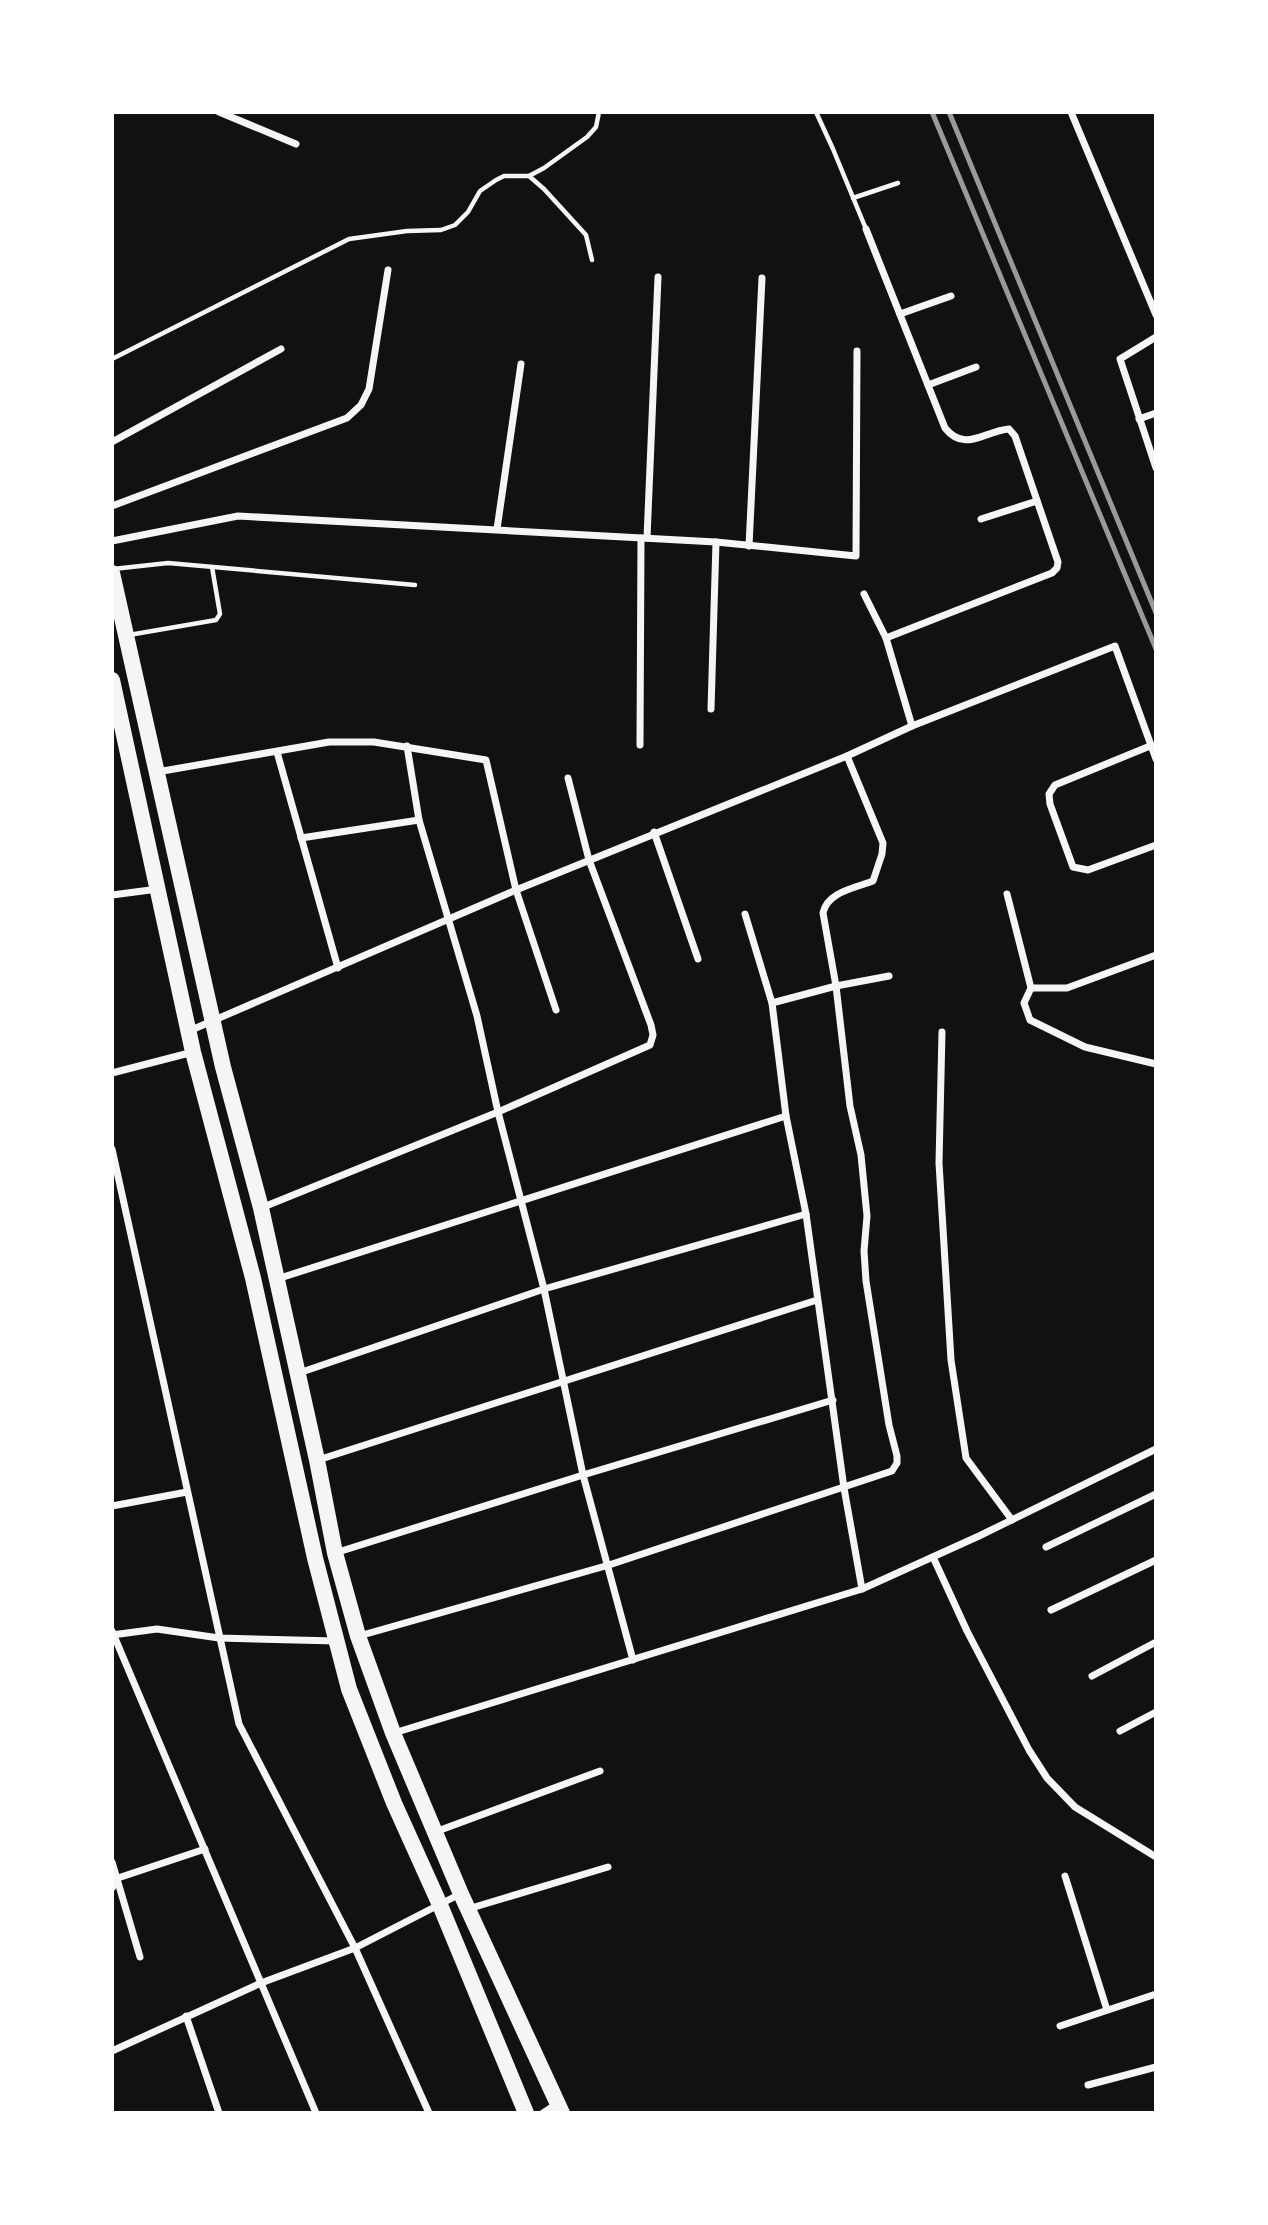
<svg xmlns="http://www.w3.org/2000/svg" width="1268" height="2225" viewBox="0 0 1268 2225" font-family="'Source Sans 3',sans-serif">
  <style>
    .lines { fill: none; stroke-linecap: round; stroke-linejoin: round }
    .service { stroke: #f5f5f5; stroke-width: 4.5 }
    .minor { stroke: #f5f5f5; stroke-width: 7 }
    .trunk { stroke: #f5f5f5; stroke-width: 16 }
    .rail { stroke: #9a9a9a; stroke-width: 5 }
  </style>
  <rect width="100%" height="100%" fill="#111"/>
  <g class="lines">
    <!-- service -->
    <g class="service">
      <polyline points="816,112 833,149 866,229"/>
      <polyline points="529,176 544,189 586,235 592,260"/>
      <polyline points="853,198 898,183"/>
      <polyline points="112,359 349,239 407,231 441,230 455,225 468,212 480,191 496,180 504,176 529,176 544,168 587,137 596,127 599,112"/>
      <polyline points="113,569 168,563 415,585"/>
      <polyline points="129,635 216,620 220,614 212,567"/>
    </g>
    <!-- minor -->
    <g class="minor">
      <polyline points="219,112 296,144"/>
      <polyline points="1071,112 1156,315"/>
      <path d="M866,229L945,428C965,453 984,431 1009,429L1015,436L1058,562L1057,568L1052,573L886,638"/>
      <polyline points="900,314 951,296"/>
      <polyline points="1156,337 1120,359 1156,468"/>
      <polyline points="928,385 976,367"/>
      <polyline points="1139,419 1156,413"/>
      <polyline points="112,442 281,349"/>
      <polyline points="112,506 347,418 361,405 369,389 388,270"/>
      <polyline points="981,519 1037,501"/>
      <polyline points="497,529 521,364"/>
      <polyline points="647,538 658,277"/>
      <polyline points="112,541 238,516 716,542 856,556 857,351"/>
      <polyline points="749,546 762,278"/>
      <polyline points="864,594 886,638 912,726"/>
      <polyline points="711,709 716,542"/>
      <polyline points="640,745 641,538"/>
      <polyline points="407,746 419,820 477,1016 498,1112 544,1289 583,1475 633,1660"/>
      <polyline points="1150,746 1055,785 1049,794 1050,804 1073,867 1088,870 1156,845"/>
      <polyline points="277,752 338,968"/>
      <polyline points="157,772 329,742 374,742 486,760 516,890 556,1010"/>
      <polyline points="654,832 698,959"/>
      <polyline points="301,838 419,820"/>
      <polyline points="1007,894 1031,988 1024,1003 1030,1020 1085,1047 1156,1064"/>
      <polyline points="112,895 158,889"/>
      <path d="M745,914L772,1003L836,986L823,913C827,892 855,888 873,881L882,854L883,843L847,756"/>
      <polyline points="1031,988 1067,988 1156,955"/>
      <polyline points="772,1003 786,1116 806,1214 844,1488 862,1589"/>
      <polyline points="189,1031 516,890 847,756 912,726 1115,646 1156,759"/>
      <polyline points="942,1032 939,1163 951,1360 966,1458 1012,1520"/>
      <polyline points="112,1073 193,1052"/>
      <polyline points="112,1149 239,1724 355,1948 429,2113"/>
      <polyline points="261,1208 498,1112 650,1045 653,1035 651,1025 589,860 568,778"/>
      <polyline points="277,1279 786,1116"/>
      <polyline points="299,1373 544,1289 806,1214"/>
      <polyline points="318,1460 817,1300"/>
      <polyline points="112,1506 187,1492"/>
      <polyline points="1046,1547 1156,1494"/>
      <polyline points="335,1553 583,1475 833,1400"/>
      <polyline points="933,1557 967,1631 1029,1750 1047,1778 1075,1807 1156,1857"/>
      <polyline points="1051,1610 1156,1560"/>
      <polyline points="112,1631 316,2113"/>
      <polyline points="112,1635 157,1629 219,1638 336,1641"/>
      <polyline points="359,1636 609,1565 892,1471 897,1463 897,1456 889,1425 866,1281 864,1251 867,1216 861,1155 850,1106 836,986 889,976"/>
      <polyline points="1092,1676 1156,1642"/>
      <polyline points="1120,1731 1156,1712"/>
      <polyline points="394,1733 862,1589 979,1536 1156,1449"/>
      <polyline points="435,1832 600,1771"/>
      <polyline points="112,1862 140,1957"/>
      <polyline points="1065,1876 1107,2010"/>
      <polyline points="112,1888 118,1878 205,1849"/>
      <polyline points="468,1909 608,1867"/>
      <polyline points="186,2016 219,2113"/>
      <polyline points="1060,2026 1156,1994"/>
      <polyline points="112,2051 261,1983 355,1948 460,1894"/>
      <polyline points="1088,2085 1156,2067"/>
      <polyline points="543,2113 557,2104"/>
    </g>
    <!-- trunk -->
    <g class="trunk">
      <polyline points="112,573 223,1067 261,1208 317,1460 335,1553 358,1636 393,1733 461,1894 562,2113"/>
      <polyline points="112,680 193,1052 253,1278 315,1558 349,1689 394,1803 440,1905 526,2113"/>
    </g>
    <!-- rail -->
    <g class="rail">
      <polyline points="932,112 1156,649"/>
      <polyline points="949,112 1156,613"/>
    </g>
  </g>
  <!-- border -->
  <rect width="1268" height="2225" fill="none" stroke="#ffffff" stroke-width="228"/>
</svg>
